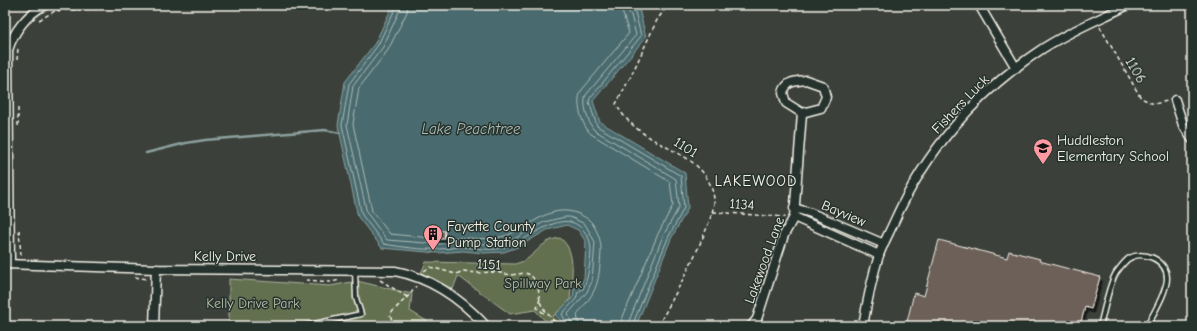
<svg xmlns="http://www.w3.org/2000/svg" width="1197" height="331" viewBox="0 0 1197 331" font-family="'Comic Neue',sans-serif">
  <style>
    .green { fill: #626f50; stroke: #abb09c }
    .water { fill: #486b6e; stroke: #8da19f }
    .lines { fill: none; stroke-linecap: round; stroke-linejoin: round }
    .shore { stroke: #afbbb7; stroke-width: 1 }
    .stream { stroke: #8da19f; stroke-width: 2.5 }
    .building { fill: #6c6059; stroke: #f4f1e8; filter: url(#shadow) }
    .service-casing { stroke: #f4f1e8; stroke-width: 7 }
    .minor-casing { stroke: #f4f1e8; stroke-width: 11 }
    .path { stroke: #f4f1e8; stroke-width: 1.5; stroke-dasharray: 4 3; stroke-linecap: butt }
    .service { stroke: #26332d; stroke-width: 4 }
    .minor { stroke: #26332d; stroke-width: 8 }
    .labels { text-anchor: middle; stroke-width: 3; stroke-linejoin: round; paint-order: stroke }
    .street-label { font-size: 14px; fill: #f4f1e8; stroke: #26332d }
    .poi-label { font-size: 14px; fill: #f4f1e8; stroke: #26332d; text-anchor: start }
    .park-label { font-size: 14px; fill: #babdab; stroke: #26332d }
    .water-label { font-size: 15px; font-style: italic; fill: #afbbb7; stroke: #26332d }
    .neighbourhood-label { font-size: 15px; letter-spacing: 1px; fill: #f4f1e8; stroke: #26332d }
  </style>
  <defs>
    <filter id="shadow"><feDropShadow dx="2.5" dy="4" stdDeviation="0" flood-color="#0009"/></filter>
  </defs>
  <rect width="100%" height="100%" fill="#3b403a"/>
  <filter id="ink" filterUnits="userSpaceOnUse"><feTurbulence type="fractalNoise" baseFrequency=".025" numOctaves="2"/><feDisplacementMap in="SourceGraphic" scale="8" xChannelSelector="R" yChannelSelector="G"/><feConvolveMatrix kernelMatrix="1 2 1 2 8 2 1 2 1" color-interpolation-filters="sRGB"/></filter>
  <g filter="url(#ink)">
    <!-- green -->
    <g class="green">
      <path d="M560,238C578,251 571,281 570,301L553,316L562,326H550L535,310L510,314L458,276L453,289L421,273L426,262L515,264C537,259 538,240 560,238Z"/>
      <polygon points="229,279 330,286 357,281 412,294 410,311 435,326 229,326"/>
    </g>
    <!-- water -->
    <polygon class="water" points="393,5 632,5 639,9 646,37 593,101 600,122 685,173 688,208 671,239 636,326 566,326 555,315 573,297 574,288 580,287 584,278 586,242 578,230 567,225 547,230 518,247 504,252 484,253 463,251 438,253 382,248 358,217 338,125 345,82 375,43"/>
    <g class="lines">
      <!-- shore -->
      <g class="shore">
        <path d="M397,5L378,45L349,84L342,125L362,215L384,244C402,247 421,250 439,249C447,249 455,247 463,247C476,248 489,251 502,248C530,243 568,197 589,239C594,248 588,280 583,289L578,292L576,299L562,314L568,326"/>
        <polyline points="402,5 383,47 353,86 347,125 367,213 387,240 438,244 462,242 484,244 502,243 514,239 544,222 565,217 570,217 585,224 595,242 592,281 587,292 568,314 573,326"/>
        <polyline points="408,5 407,12 388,50 359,88 353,124 372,211 390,234 431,238"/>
        <path d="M620,5L629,33L581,91C575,102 582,126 591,134L670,182L673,205L658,234L622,319L621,326"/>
        <path d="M626,5L627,10L631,15L636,35L586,95C582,103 588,123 594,130L676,179L679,207L663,236L627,326"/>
        <polyline points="631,5 635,12 641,36 590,98 589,102 597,126 681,176 684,208 668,238 632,326"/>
        <path d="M445,238C463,236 483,241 500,237C528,232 547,201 579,214C584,217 588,218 592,223C598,233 601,239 601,251C599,283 598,290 577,314L579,326"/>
      </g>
      <!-- stream -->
      <polyline class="stream" points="146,153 186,143 205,140 325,130 340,133"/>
    </g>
    <!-- building -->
    <g class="building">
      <polygon points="432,230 445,231 444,239 432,238"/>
      <polygon points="939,240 1007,258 1009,251 1040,259 1039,261 1100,277 1091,309 1085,307 1080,326 921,326 907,322 914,293 924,296"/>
    </g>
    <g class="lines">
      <defs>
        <g id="service">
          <polyline points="305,326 361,314 356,298 355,270"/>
          <path d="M1100,326C1104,312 1109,284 1116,273C1119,269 1124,262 1128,259C1143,249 1167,260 1167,278C1167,292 1153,314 1147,326"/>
        </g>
        <g id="minor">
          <polyline points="979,5 1016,68"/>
          <path d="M806,80L823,86L826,97L821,108L802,113L786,103L783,93C786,81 795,81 806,80Z"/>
          <polyline points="1175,100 1183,125 1192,139"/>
          <polyline points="794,208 811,213 884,244"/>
          <polyline points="794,217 879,255"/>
          <path d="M5,264L156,269L395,271C432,278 461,299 486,326"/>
          <path d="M10,264L8,50C14,31 27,14 45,5"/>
          <polyline points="757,319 784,235 794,217 802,113"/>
          <polyline points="154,326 156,269"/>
          <polyline points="751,326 757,319 757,326"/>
          <path d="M863,326C867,302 872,278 879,255C883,244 889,233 894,222C925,152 976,93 1039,51C1067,32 1098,20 1128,5"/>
        </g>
      </defs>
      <!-- service casing -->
      <use href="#service" class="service-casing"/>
      <!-- minor casing -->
      <use href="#minor" class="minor-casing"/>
      <!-- path -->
      <g class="path">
        <polyline points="1090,5 1093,12"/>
        <polyline points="39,20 55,11 64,10 184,5"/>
        <polyline points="1100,27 1141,98 1154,104 1167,101"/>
        <polyline points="17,60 18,48"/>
        <polyline points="18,108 18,126"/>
        <polyline points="713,212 785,217"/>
        <polyline points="19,230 21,256"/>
        <polyline points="424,271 430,267 456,274 464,271 475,273 495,272 511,275 525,273 531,275 538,285 540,302 543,308 558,326"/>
        <polyline points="135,277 147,279"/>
        <polyline points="306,280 331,282 340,280"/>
        <polyline points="380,280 407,297"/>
        <polyline points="540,299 537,308 545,314"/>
        <path d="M394,326L390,315C398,304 410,297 416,286"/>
        <path d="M658,326C670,304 717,219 714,199C712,179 698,164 681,155C655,140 631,131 616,104L631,76L657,20L668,5"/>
      </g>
      <!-- service -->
      <use href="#service" class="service"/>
      <!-- minor -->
      <use href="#minor" class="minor"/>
    </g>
  </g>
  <!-- icons -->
  <defs>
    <symbol id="school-pin" viewBox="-11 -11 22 30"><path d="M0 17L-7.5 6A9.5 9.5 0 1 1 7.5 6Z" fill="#ff9aa2" stroke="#26332d"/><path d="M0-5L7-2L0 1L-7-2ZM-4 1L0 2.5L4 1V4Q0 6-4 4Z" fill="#111"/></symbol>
    <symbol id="building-pin" viewBox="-11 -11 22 30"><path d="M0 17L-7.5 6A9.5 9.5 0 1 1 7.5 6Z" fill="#ff9aa2" stroke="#26332d"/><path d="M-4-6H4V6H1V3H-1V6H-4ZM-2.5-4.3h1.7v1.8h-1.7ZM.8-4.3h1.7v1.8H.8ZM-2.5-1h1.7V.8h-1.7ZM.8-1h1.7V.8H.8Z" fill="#111"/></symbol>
  </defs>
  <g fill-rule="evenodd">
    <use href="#school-pin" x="1032" y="137" width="22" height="30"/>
    <use href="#building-pin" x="422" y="223" width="22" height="30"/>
  </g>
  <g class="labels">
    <!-- street labels -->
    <g class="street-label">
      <text transform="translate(1136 70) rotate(60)" y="5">1106</text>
      <text transform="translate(960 104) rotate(-46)" y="5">Fishers Luck</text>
      <text transform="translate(686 147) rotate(32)" y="5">1101</text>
      <text transform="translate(742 204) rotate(4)" y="5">1134</text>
      <text transform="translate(844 213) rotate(23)" y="5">Bayview</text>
      <text x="225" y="261">Kelly Drive</text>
      <text transform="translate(764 260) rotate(-70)" y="5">Lakewood Lane</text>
      <text transform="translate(489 264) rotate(3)" y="5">1151</text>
    </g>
    <!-- poi labels -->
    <g class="poi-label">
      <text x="1057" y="145">Huddleston<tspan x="1057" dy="16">Elementary School</tspan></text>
      <text x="447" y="231">Fayette County<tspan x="447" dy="16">Pump Station</tspan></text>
    </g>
    <!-- park labels -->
    <g class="park-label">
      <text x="543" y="288">Spillway Park</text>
      <text x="253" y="308">Kelly Drive Park</text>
    </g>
    <!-- water labels -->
    <g class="water-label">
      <text x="471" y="134">Lake Peachtree</text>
    </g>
    <!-- neighbourhood labels -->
    <g class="neighbourhood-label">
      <text x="756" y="186">LAKEWOOD</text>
    </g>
  </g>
  <!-- margin -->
  <rect width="1197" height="331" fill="none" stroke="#26332d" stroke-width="20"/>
  <rect x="10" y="10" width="1177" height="311" fill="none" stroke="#f4f1e8" stroke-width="1.5" filter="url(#ink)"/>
</svg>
